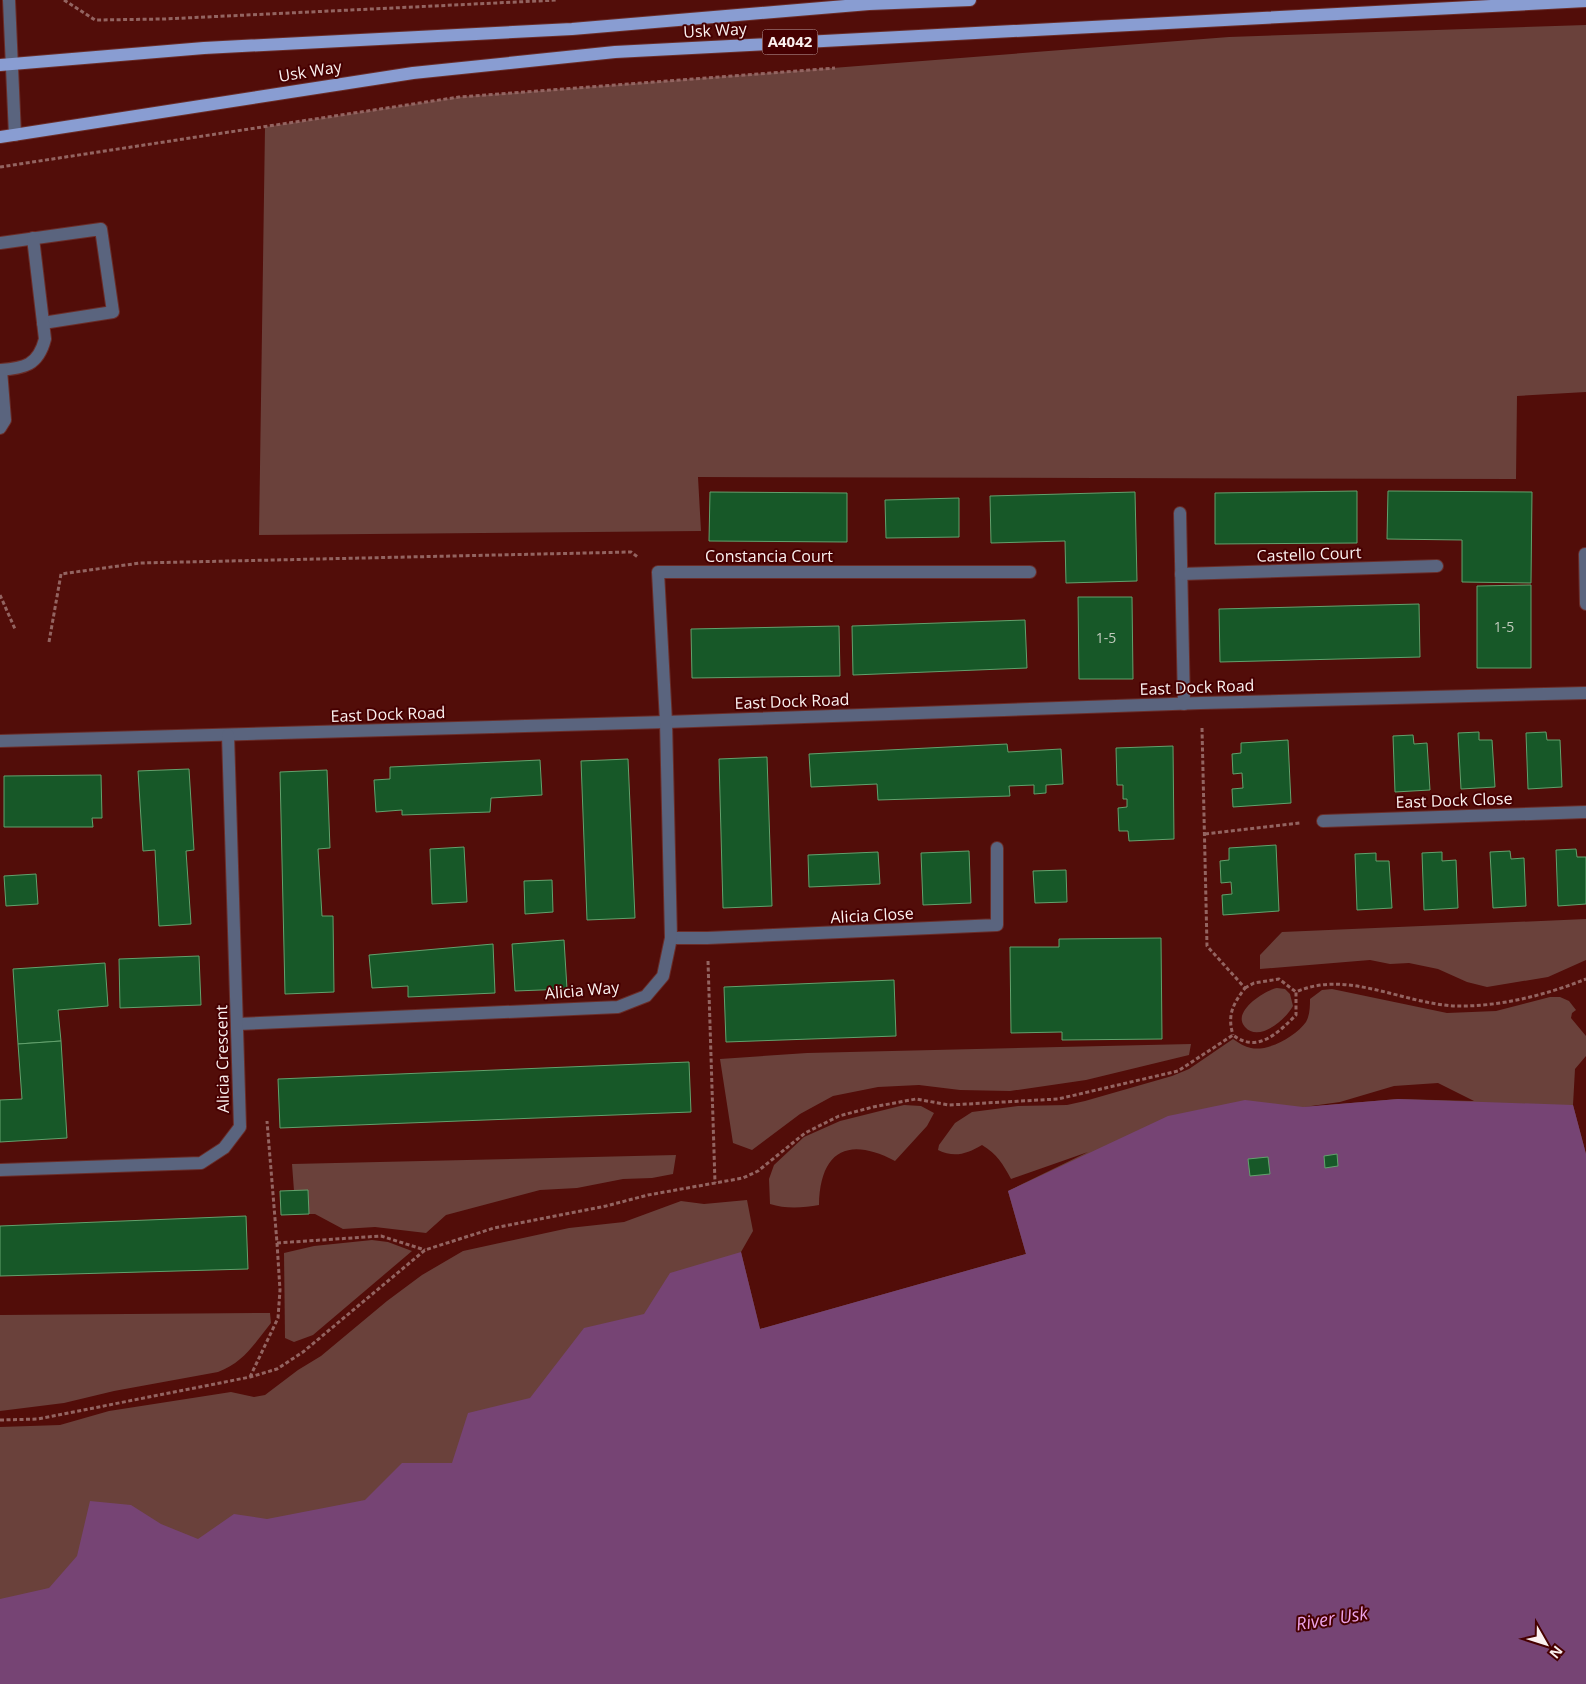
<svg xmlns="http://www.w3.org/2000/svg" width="1586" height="1684" viewBox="0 0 1586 1684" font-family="'Open Sans',sans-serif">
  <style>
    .green { fill: #6a413b; fill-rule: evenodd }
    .water { fill: #764474 }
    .building { fill: #175828; stroke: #62a16d }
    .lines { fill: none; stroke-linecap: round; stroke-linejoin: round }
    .service-casing { stroke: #6a2d29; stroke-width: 14 }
    .minor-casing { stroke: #6a2d29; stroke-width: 14 }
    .primary-casing { stroke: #6a2d29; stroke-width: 14 }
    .path { stroke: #936461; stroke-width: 3; stroke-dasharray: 4 2.5; stroke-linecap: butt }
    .service { stroke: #5a647e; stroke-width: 12 }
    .minor { stroke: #5a647e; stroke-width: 12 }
    .primary { stroke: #899dd2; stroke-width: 12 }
    .labels { text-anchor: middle; stroke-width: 4; stroke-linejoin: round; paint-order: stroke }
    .number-label { font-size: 14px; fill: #c2cbbe }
    .shield { fill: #460001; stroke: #c5a9a8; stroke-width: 1 }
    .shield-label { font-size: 15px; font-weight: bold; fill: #fbf1f0 }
    .street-label { font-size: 16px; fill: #fbf1f0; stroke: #460001 }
    .water-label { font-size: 18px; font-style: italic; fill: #eda3e9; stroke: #460001 }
  </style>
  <rect width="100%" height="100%" fill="#520d09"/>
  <!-- green -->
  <g class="green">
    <polygon points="1586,25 1586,392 1517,396 1516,479 698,477 701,531 259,535 265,127 459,97 1229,37"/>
    <polygon points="1586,919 1586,960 1548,977 1487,987 1467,982 1438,969 1409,963 1390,964 1370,960 1260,969 1260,955 1282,932"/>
    <path d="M1277,988L1285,989L1290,994L1293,1006C1286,1019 1259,1043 1245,1027C1231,1012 1265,990 1277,988Z"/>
    <path d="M1332,989L1447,1013L1496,1011L1550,997H1560L1569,1001L1576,1010L1572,1013L1571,1018L1586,1036V1056L1575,1069L1573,1105L1586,1154L383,1684H0V1427L60,1425L109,1411L231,1392L254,1397L265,1395L298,1370L321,1356L387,1301L422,1275L463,1251L569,1228L624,1222L681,1201L704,1204L747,1200L753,1231L741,1252L760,1329L1026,1254L1008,1191L1088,1152L1011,1179C1003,1164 997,1154 982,1145C967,1154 954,1158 938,1150L939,1145L955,1123L972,1112L1018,1106L1067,1105L1085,1101L1172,1076L1189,1069L1233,1039C1239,1043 1245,1047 1251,1048C1268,1052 1296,1036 1306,1022C1310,1015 1310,1006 1310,999L1322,990ZM1438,1083L1474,1101L1398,1099L1304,1107L1340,1102L1394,1086Z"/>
    <polygon points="1191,1044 1189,1055 1086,1080 1010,1091 960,1090 919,1085 878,1087 833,1096 800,1114 752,1150 733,1143 720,1059 807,1053"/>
    <path d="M904,1105L921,1106L934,1113L927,1126L895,1161C848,1136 820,1151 819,1205C803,1208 785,1209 770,1204L769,1179L774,1165L804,1137L840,1121Z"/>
    <polygon points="676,1155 673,1174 652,1178 623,1179 577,1188 540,1190 446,1215 426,1233 375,1227 343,1229 315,1214 309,1214 308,1190 294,1191 292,1164"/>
    <polygon points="372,1240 388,1242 412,1251 313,1335 294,1342 285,1338 284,1253 314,1246"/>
    <path d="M270,1313L271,1323C254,1344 244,1362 218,1372L114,1391L64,1403L0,1411V1315Z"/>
  </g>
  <!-- water -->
  <polygon class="water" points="1398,1099 1573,1105 1586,1154 1586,1684 0,1684 0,1599 49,1588 77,1556 90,1501 131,1505 161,1524 198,1539 234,1514 267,1519 365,1500 402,1463 452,1463 468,1413 530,1398 584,1328 644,1314 670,1273 741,1252 760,1329 1026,1254 1008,1191 1168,1116 1245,1100 1303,1107"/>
  <!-- building -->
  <g class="building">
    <polygon points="1357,491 1357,543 1215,544 1215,493"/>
    <polygon points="1388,491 1532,492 1531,583 1462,582 1462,540 1387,539"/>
    <polygon points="710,492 847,493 847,542 709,541"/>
    <polygon points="1135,492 1137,581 1066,583 1065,541 991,543 990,496"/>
    <polygon points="959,498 959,537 886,538 885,500"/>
    <polygon points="1531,585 1531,668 1477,668 1477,586"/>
    <polygon points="1078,597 1132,597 1133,679 1079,679"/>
    <polygon points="1419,604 1420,657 1220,662 1219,609"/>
    <polygon points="1025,620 1027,668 853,675 852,626"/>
    <polygon points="839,626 840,676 692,678 691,629"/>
    <polygon points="1479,732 1479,740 1492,740 1495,787 1461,789 1458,733"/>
    <polygon points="1546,732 1547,740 1560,740 1562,787 1528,789 1526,733"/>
    <polygon points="1413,735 1414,744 1427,743 1430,790 1395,792 1393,736"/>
    <polygon points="1288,740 1291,803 1233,807 1232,789 1243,788 1242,773 1233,774 1232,754 1241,753 1241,743"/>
    <polygon points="1007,744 1008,752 1061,749 1063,784 1046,785 1046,793 1034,794 1034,785 1009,786 1010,796 878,800 877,784 811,787 809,754"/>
    <polygon points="1173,746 1174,839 1129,841 1128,831 1119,831 1118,808 1127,807 1127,799 1123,799 1123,785 1117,785 1116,748"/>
    <polygon points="767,757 772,906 723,908 719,759"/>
    <polygon points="628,759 635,918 587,920 581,761"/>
    <polygon points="540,760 542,795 491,798 490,812 402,815 402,810 376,812 374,780 390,779 390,767"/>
    <polygon points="189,769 194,850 186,851 191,924 159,926 155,850 143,851 138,771"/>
    <polygon points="327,770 330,848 318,849 322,916 333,916 334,992 285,994 280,772"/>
    <polygon points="101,775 102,818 92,818 93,827 4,827 4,776"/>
    <polygon points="1276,845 1279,911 1223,915 1222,895 1232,894 1231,882 1221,883 1220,861 1229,860 1229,848"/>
    <polygon points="464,847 467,902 432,904 430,849"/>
    <polygon points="1576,849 1577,857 1586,857 1586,904 1558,906 1556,850"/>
    <polygon points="969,851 971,903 923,905 921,853"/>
    <polygon points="1510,851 1511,859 1524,858 1526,906 1493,908 1490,852"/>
    <polygon points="878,852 880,884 809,887 808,855"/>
    <polygon points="1442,852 1442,861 1456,860 1458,908 1424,910 1422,853"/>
    <polygon points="1376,853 1376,861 1389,861 1392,908 1357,910 1355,854"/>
    <polygon points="1066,870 1067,902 1035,903 1033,871"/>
    <polygon points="36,874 38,904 6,906 4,876"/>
    <polygon points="552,880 553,912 525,914 524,881"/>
    <polygon points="1161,938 1162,1039 1062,1040 1062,1032 1011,1033 1010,947 1059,947 1059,939"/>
    <polygon points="564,940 567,989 515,991 512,944"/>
    <polygon points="493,944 495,993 408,997 408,986 372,988 369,955"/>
    <polygon points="199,956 201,1005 120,1008 119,959"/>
    <polygon points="105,963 108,1006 58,1010 61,1041 18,1044 13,969"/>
    <polygon points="894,980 896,1036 726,1042 724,987"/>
    <polygon points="61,1041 67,1138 0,1142 0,1100 22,1099 18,1044"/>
    <polygon points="689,1062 691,1112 280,1128 278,1079"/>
    <polygon points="1337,1154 1338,1166 1325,1168 1324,1156"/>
    <polygon points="1268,1157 1270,1174 1250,1176 1248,1159"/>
    <polygon points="308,1190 309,1214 281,1215 280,1191"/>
    <polygon points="246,1216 248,1269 0,1276 0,1226"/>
  </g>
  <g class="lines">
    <defs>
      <g id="service">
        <polyline points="0,243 101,229 113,312 43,323"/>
        <path d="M0,370C24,368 38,366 45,339L33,238"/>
        <polyline points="0,428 5,420 1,370"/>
      </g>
      <g id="minor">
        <polyline points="9,0 15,135"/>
        <polyline points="1180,513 1184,704"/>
        <polyline points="1585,554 1586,604"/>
        <polyline points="1181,574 1437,566"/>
        <polyline points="0,741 666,722 1201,703 1586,693"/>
        <polyline points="1323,821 1586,812"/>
        <polyline points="671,938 707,938 997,925 997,848"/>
        <polyline points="238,1024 618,1007 646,996 663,976 671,938 666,722 658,572 1030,572"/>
        <polyline points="0,1170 201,1163 224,1148 240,1127 228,735"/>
      </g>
      <g id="primary">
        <polyline points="0,65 204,48 572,29 869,4 970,0"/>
        <polyline points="0,137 413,73 615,52 1586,1"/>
      </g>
    </defs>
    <!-- service casing -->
    <use href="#service" class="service-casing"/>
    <!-- minor casing -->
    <use href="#minor" class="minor-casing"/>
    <!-- primary casing -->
    <use href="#primary" class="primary-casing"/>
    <!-- path -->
    <g class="path">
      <polyline points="64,0 95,20 164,19 558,0"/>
      <polyline points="0,167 459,97 835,68"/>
      <polyline points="0,595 15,629"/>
      <polyline points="49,642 61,574 140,563 631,552 639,558"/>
      <path d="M1202,728L1207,946L1245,988C1233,1004 1227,1015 1233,1035"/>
      <polyline points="1205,834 1300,823"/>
      <polyline points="708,961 715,1183"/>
      <polyline points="1245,988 1254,983 1279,979 1296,992"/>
      <polyline points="277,1243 381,1236 425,1250"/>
      <polyline points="250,1377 278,1318 280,1290 277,1243 267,1121"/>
      <path d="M0,1420L38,1419L250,1377L277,1369L303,1352L425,1250L494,1228L606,1206L648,1195L743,1178L758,1171L805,1133L839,1116L873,1107L916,1099L949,1105L1058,1099L1178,1071L1233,1035C1257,1054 1278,1033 1296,1015V992C1347,969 1403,1004 1456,1006C1499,1007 1546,995 1586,979"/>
    </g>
    <!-- service -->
    <use href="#service" class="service"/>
    <!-- minor -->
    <use href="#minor" class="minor"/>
    <!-- primary -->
    <use href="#primary" class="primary"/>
  </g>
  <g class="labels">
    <!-- number labels -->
    <g class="number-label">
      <text x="1504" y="632">1-5</text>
      <text x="1106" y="643">1-5</text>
    </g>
    <!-- shield labels -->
    <rect class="shield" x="762.5" y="29.5" width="55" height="25" rx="4"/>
    <g class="shield-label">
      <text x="790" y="47">A4042</text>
    </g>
    <!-- street labels -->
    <g class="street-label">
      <text transform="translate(715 30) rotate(-3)" y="6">Usk Way</text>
      <text transform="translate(310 71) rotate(-9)" y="6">Usk Way</text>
      <text transform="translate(1309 554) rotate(-2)" y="6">Castello Court</text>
      <text x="769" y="562">Constancia Court</text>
      <text transform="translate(1197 687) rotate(-2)" y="6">East Dock Road</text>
      <text transform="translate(792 701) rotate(-2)" y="6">East Dock Road</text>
      <text transform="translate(388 714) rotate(-2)" y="6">East Dock Road</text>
      <text transform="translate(1454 800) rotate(-2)" y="6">East Dock Close</text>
      <text transform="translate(872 915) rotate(-3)" y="6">Alicia Close</text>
      <text transform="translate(582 990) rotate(-5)" y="6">Alicia Way</text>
      <text transform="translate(222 1059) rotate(-91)" y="6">Alicia Crescent</text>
    </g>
    <!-- water labels -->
    <g class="water-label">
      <text transform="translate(1332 1619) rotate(-9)" y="6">River Usk</text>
    </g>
  </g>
  <!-- north arrow -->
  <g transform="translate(1546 1644) rotate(129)" stroke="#460001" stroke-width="4" paint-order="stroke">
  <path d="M0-4L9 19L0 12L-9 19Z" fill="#fbf1f0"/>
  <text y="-8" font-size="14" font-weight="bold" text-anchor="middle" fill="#fbf1f0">N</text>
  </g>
</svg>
